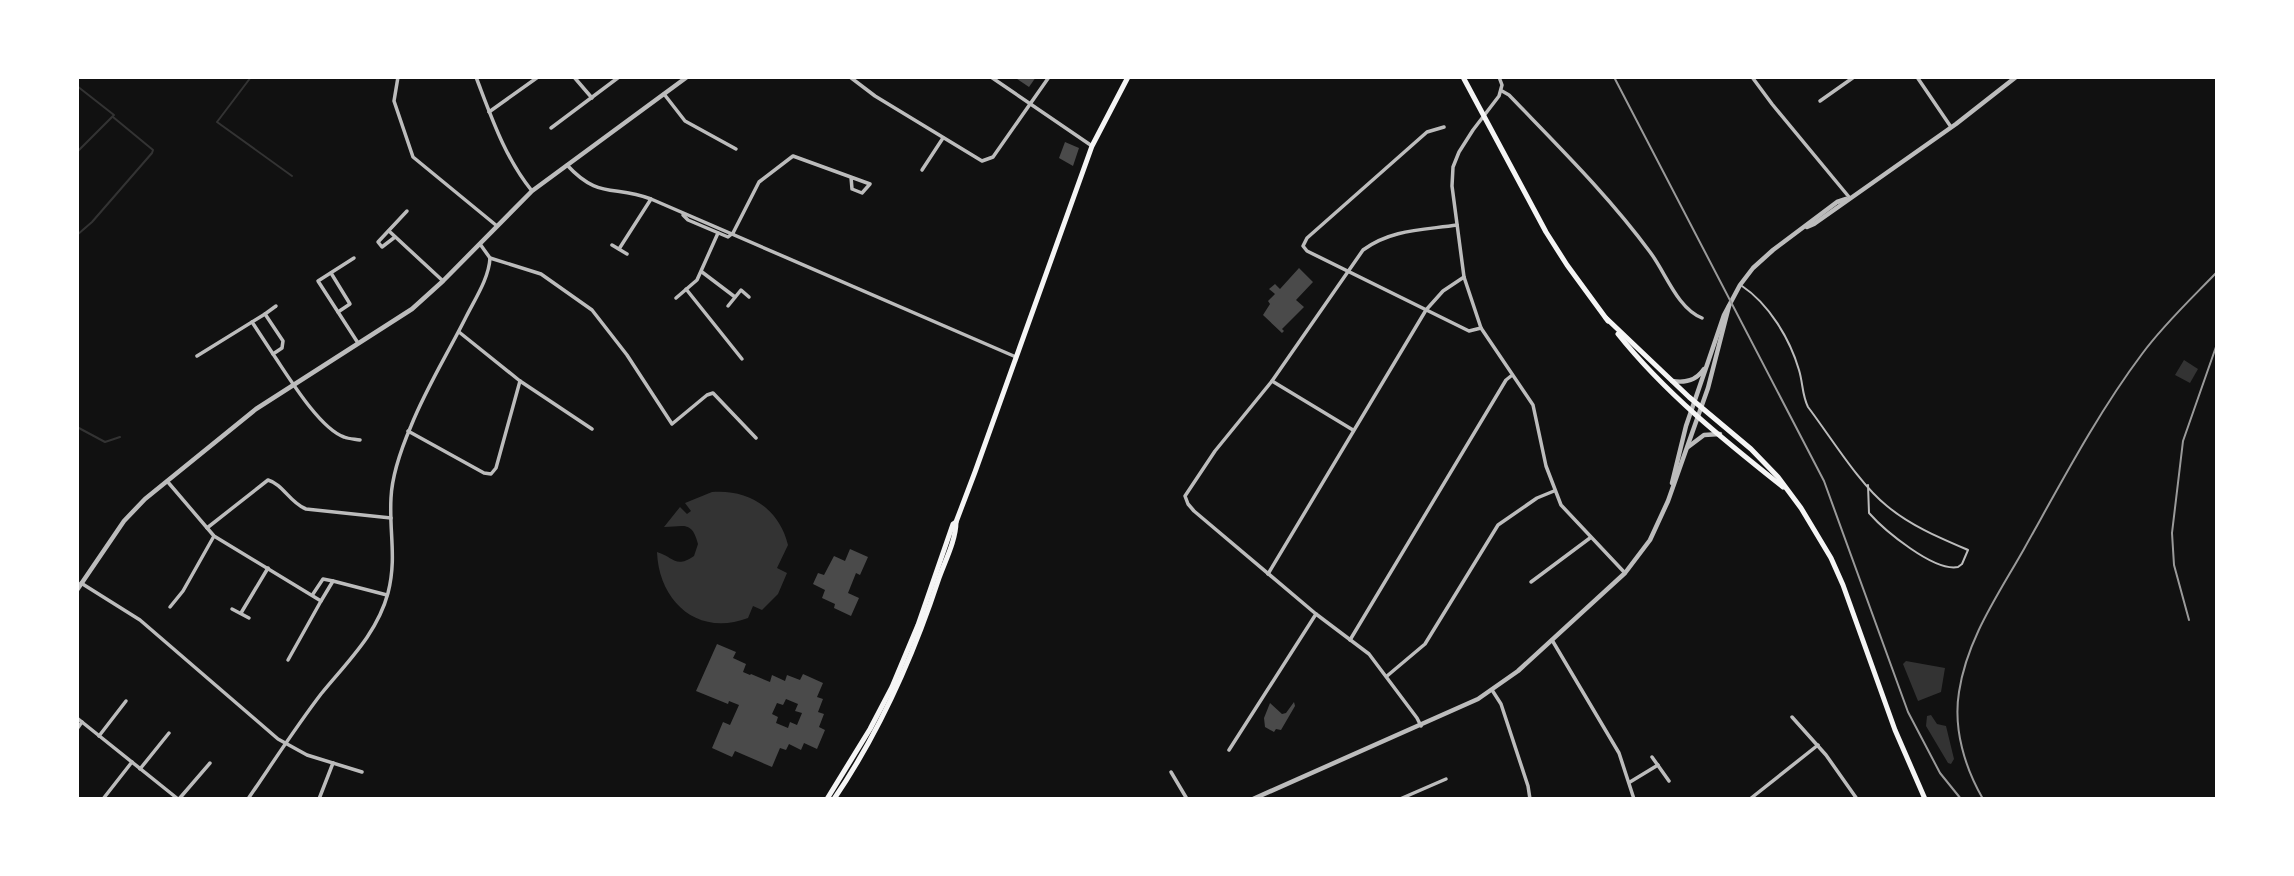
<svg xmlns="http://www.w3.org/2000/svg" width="2294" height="876" viewBox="0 0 2294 876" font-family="'Roboto Condensed',sans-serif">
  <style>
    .water { fill: #333 }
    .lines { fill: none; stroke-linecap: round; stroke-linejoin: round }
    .stream { stroke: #333; stroke-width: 2 }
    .building { fill: #4a4a4a; fill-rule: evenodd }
    .service { stroke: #bcbcbc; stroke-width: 2 }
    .minor { stroke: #bcbcbc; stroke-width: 3.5 }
    .tertiary { stroke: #bcbcbc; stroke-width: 4.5 }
    .secondary { stroke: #f5f5f5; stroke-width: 5 }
    .rail { stroke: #9a9a9a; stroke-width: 2 }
  </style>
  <rect width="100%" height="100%" fill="#111"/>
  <!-- water -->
  <g class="water">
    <polygon points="2184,360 2198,369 2190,383 2175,375"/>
    <path d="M712,492C748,489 779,508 788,545L777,568L787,573L778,594L762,610L753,606L748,618C698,637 659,602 657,552C674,557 675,569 694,556L698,544C692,520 683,527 664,527L680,507L687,514L691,511L685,503Z"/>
    <polygon points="1906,661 1945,668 1941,692 1918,701 1903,664"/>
    <polygon points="1931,715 1937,724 1946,726 1954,759 1951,764 1948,763 1926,726 1927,716"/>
  </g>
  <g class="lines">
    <!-- stream -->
    <g class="stream">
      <polyline points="251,77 217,122 292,176"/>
      <polyline points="77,86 114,115 77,152"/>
      <polyline points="77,235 92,222 152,153 153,150 113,117"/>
      <polyline points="77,427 105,442 120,437"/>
    </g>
  </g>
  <!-- building -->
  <g class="building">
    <polygon points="1014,77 1036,77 1029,87"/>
    <polygon points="1065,142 1079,148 1073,166 1059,158"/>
    <polygon points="1299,268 1313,282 1296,300 1304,307 1282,329 1284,331 1282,333 1263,315 1270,304 1268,301 1275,294 1269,289 1275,284 1280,289"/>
    <polygon points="850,549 868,557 860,575 856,573 848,593 859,598 851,616 834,608 835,604 822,598 825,590 813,584 818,573 824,575 834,556 845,561"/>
    <path d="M717,644L736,652L733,658L746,664L743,672L750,675L751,674L770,682L772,675L785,681L787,675L800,680L803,674L823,683L817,697L823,699L818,712L824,714L819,727L825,730L817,749L804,743L801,750L789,744L786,750L780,748L772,767L735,751L732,757L712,748L723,722L730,725L739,705L729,701L728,704L696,691ZM786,699L798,704L795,711L802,713L797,725L790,722L788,728L776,723L778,717L772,714L777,703L783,705Z"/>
    <polygon points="1294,702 1295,706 1281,730 1276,729 1274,732 1265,727 1264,718 1270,703 1282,714 1286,713"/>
  </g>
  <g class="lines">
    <!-- service -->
    <path class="service" d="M1742,286C1769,304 1790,339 1799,370C1803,383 1802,395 1808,407C1830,436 1860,485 1887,506C1911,526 1940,538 1968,550L1962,564L1958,567C1934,572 1884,530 1869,513L1868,485"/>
    <!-- minor -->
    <g class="minor">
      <polyline points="398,77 394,101 413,157 497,226"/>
      <path d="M476,77C491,116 505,158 532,191"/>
      <polyline points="574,77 592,98"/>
      <polyline points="850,77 875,96 982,161 993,157 1049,77"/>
      <polyline points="991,77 1092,146"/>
      <polyline points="1499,77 1502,85 1499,96 1473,130 1459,152 1453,167 1452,186 1464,277 1481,328 1533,405 1546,466 1561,505 1625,573"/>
      <polyline points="1752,77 1772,104 1849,197"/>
      <polyline points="1917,77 1951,127"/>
      <path d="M1502,91L1509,95C1558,146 1608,195 1650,252C1666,273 1677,308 1702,318"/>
      <polyline points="664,94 685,121 736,149"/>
      <polyline points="1820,101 1854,77"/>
      <polyline points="489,112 538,77"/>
      <polyline points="1444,127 1427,132 1307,238 1303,246 1307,251 1469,331 1481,328"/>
      <polyline points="551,128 619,77"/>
      <path d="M567,165C598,199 613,185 651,199L1016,357"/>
      <polyline points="922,170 943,138"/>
      <polyline points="683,215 688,220 728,237 733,233"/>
      <polyline points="389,231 443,281"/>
      <polyline points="733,233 759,182 793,156 870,184 862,193 852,189 851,177"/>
      <polyline points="395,237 382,247 378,242 407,211"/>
      <polyline points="612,245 627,254"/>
      <polyline points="619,249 651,199"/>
      <polyline points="354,258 318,281 358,343"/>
      <polyline points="490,258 541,274 592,310 627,355 672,424 707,395 713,393 756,438"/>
      <polyline points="702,272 735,297"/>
      <polyline points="331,273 350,304 338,312"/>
      <polyline points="686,289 742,359"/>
      <polyline points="676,298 697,280 718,233"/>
      <polyline points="728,306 741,290 749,297"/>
      <polyline points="265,314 276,306"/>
      <polyline points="252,322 273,354"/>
      <polyline points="459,332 520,381 592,429"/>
      <path d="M197,356L265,314L283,341L282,348L273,354C288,376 319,428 344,437C349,439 355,439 360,440"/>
      <polyline points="1272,381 1353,430"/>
      <polyline points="408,431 484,473 491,474 496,468 520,381"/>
      <polyline points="167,481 214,536 321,601 333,581 387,595"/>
      <path d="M207,528L268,480C283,484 290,503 306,509L391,518"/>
      <polyline points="1268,574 1426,310 1443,291 1464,277"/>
      <polyline points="1531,582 1590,538"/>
      <polyline points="81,583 140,620 278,739 307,755 362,772"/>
      <polyline points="313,594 323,579 333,581"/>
      <polyline points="170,607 183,591 214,536"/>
      <polyline points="232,609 249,618"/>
      <polyline points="241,613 268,568"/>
      <polyline points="1350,640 1506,380 1511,376"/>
      <polyline points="1552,640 1619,753 1634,799"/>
      <polyline points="288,660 321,601"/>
      <polyline points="1387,676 1425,644 1498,525 1537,498 1554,491"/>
      <polyline points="1492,690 1501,704 1528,786 1530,799"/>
      <polyline points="1792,717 1826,755 1857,799"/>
      <polyline points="77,718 178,799"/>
      <path d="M1421,726L1417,718L1369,654L1316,614L1194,511L1188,504L1185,496L1215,451L1272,381L1363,250C1391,229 1424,230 1457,225"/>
      <polyline points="77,729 82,722"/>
      <polyline points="99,736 126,701"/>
      <polyline points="1229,750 1316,614"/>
      <polyline points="1652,757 1669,781"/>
      <polyline points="140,769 169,733"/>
      <polyline points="1171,772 1187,799"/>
      <polyline points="1630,782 1658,765"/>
      <polyline points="103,799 132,762"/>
      <polyline points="179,799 210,763"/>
      <path d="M248,799C272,764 295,728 321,694C347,662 377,634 388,593C397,558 389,532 391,498C392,474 402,447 411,426C426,388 448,353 466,317C475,299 489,278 490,258L480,244"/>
      <polyline points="319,799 333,763"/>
      <polyline points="1400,799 1446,779"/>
      <polyline points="1750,799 1818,745"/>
    </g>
    <!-- tertiary -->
    <g class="tertiary">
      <polyline points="1807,227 1814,224 1956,124 2016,77"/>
      <path d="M1672,381C1685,383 1696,381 1704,369"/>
      <polyline points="1688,447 1704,435 1720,434"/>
      <polyline points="1672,483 1686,426 1708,362 1724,315 1740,285 1753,268 1773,250 1837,202 1846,199"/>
      <polyline points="77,590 124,521 145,499 256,409 412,309 443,281 532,191 687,77"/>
      <polyline points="1253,799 1478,699 1518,671 1625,573 1650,540 1668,501 1708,388 1729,306"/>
    </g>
    <!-- secondary -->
    <g class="secondary">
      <polyline points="1463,77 1546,232 1567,265 1608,321"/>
      <polyline points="1606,318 1689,397 1751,449 1778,477 1801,508 1831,558 1843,585 1895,730 1925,799"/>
      <path d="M1618,334C1665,393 1725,441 1783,487"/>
      <polyline points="827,799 870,729 892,687 918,625 953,524 956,522 975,472 1092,146 1128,77"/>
      <path d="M834,799C881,730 913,657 939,578C945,561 956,540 956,522"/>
    </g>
    <!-- rail -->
    <g class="rail">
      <polyline points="1614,77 1824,481 1908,712 1940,773 1961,799"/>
      <polyline points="2189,620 2174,565 2172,533 2183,441 2217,344"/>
      <path d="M1983,799C1965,768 1953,729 1959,692C1967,639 1998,595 2024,549C2061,483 2097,414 2142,354C2164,324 2192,298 2217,272"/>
    </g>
  </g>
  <!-- border -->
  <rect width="2294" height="876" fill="none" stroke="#ffffff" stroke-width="158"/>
</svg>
